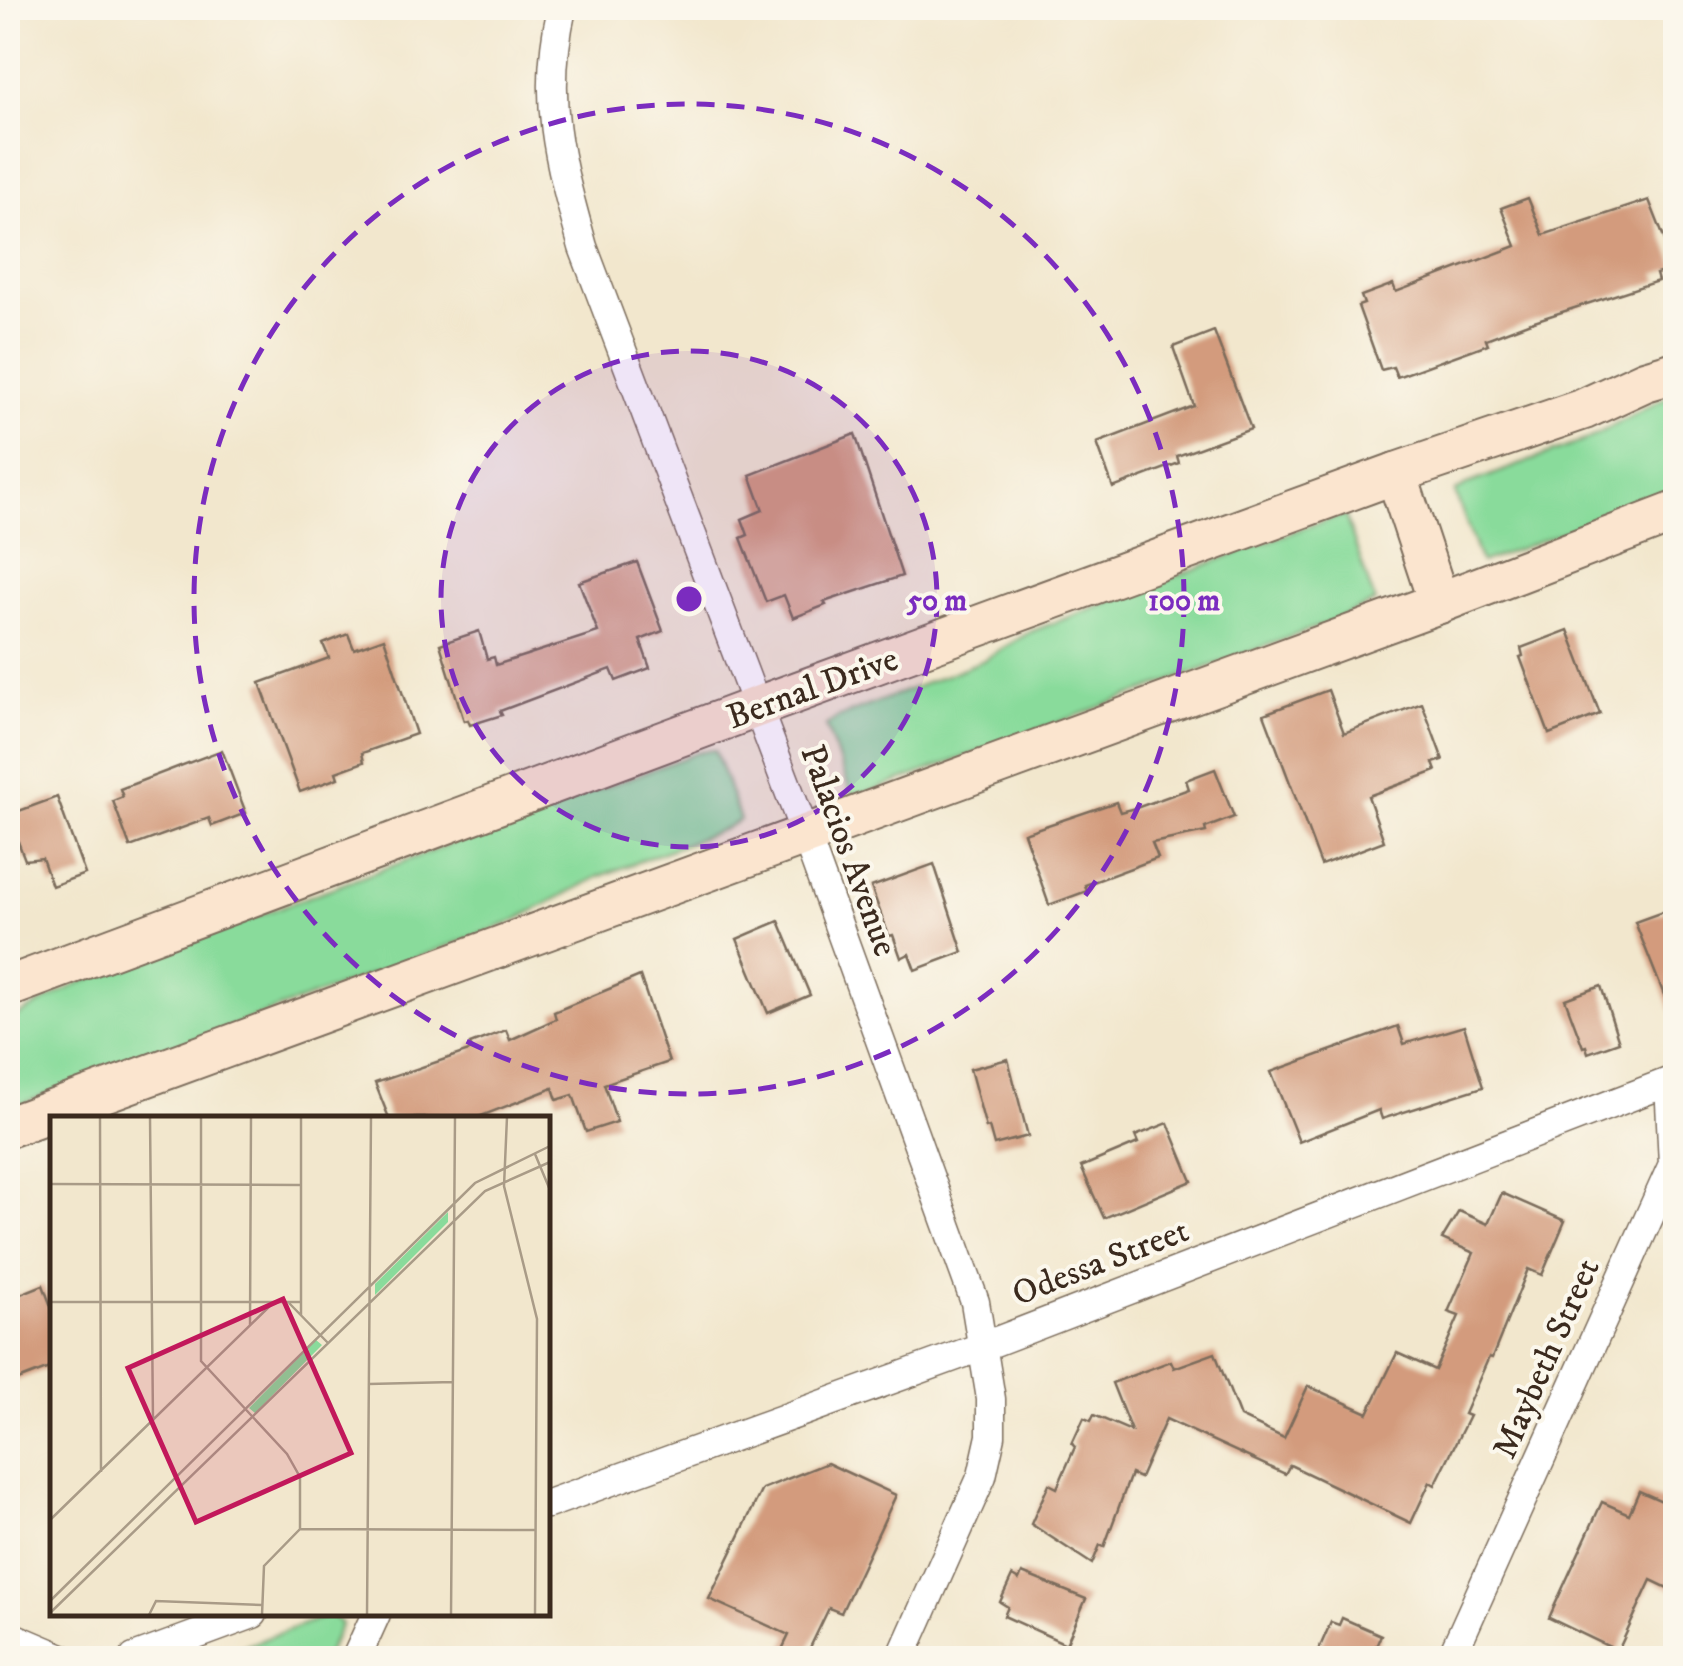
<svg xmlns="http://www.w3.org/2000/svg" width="1683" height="1666" viewBox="0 0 1683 1666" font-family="'IM FELL DW Pica',serif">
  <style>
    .green { fill: #89db9b; stroke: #62825c; stroke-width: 2.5 }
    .building { fill: #d39b7d }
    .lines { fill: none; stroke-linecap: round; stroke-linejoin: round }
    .street-casing { stroke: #7b6c5b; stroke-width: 31 }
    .secondary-casing { stroke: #7b6c5b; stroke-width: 44 }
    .street { stroke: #fff; stroke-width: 28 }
    .secondary { stroke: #fbe5cf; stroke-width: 40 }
    .ring { fill: none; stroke: #7b2cbf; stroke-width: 5; stroke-dasharray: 18 12 }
    .labels { text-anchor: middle; stroke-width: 8; stroke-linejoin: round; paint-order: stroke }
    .street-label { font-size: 35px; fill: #3b2a1e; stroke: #fbf7ec }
    .inset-road { fill: none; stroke: #a99b87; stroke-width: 2.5 }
    .view { fill: #c2185b; fill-opacity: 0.15; stroke: #c2185b; stroke-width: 5 }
    .inset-edge { fill: none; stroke: #3b2a1e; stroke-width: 5 }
    .centre { fill: #7b2cbf; stroke: #fbf7ec; stroke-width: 5 }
    .ring-label { font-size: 30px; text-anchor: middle; font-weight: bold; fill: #7b2cbf; stroke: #fbf7ec; stroke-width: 8; stroke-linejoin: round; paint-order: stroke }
  </style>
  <rect width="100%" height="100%" fill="#fbf7ec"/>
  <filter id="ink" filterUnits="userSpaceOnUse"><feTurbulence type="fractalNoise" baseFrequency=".01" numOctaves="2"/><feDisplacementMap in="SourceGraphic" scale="20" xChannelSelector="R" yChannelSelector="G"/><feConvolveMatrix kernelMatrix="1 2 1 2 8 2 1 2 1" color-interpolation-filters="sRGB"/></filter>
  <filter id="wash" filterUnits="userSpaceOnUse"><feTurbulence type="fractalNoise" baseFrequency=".0048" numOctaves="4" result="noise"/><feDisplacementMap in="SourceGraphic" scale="40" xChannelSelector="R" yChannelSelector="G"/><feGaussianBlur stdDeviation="2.25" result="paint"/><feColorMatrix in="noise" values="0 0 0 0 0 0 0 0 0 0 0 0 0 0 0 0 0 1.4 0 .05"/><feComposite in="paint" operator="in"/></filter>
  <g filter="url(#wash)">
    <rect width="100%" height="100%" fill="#f2e7cd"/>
    <!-- green -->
    <g class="green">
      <polygon points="1675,393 1675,490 1481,563 1455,492 1468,484 1586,440"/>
      <polygon points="1345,515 1375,602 1328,623 875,790 852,795 826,726 837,718 982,661 1030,632 1305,527"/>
      <polygon points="715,750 740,820 724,829 598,877 510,923 8,1109 8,1021 79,983 127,964 702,751"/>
      <polygon points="331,1614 341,1624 325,1658 213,1658"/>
    </g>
    <g id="blocks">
      <!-- building -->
      <g class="building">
        <polygon points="1528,198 1543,235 1649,200 1676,268 1656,274 1658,281 1528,323 1486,339 1488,344 1397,377 1393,367 1381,370 1358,306 1364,304 1361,296 1393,284 1396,292 1516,246 1501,208"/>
        <polygon points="1214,331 1251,429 1177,456 1179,463 1113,488 1097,443 1194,406 1173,347"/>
        <polygon points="855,434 902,576 824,602 826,605 793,618 784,595 766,602 741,538 748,535 742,519 763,510 750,475"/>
        <polygon points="637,562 663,631 640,640 650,668 616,681 611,669 500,711 502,715 470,725 468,720 464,721 440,644 479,631 487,659 494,657 496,665 598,632 579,582"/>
        <polygon points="1568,630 1600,714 1549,734 1520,657 1523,656 1521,648"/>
        <polygon points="348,634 354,649 384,638 416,734 362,753 364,762 336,772 338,778 300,792 260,683 329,658 323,644"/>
        <polygon points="1328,690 1344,733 1422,703 1443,760 1433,763 1436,771 1368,796 1384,841 1321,865 1264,714"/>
        <polygon points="222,750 246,813 212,826 209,818 130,847 113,801 123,797 120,789"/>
        <polygon points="1215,769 1234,817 1205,828 1206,832 1152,843 1158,858 1085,885 1087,891 1049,905 1024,833 1116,802 1120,812 1139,807 1189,789 1186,780"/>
        <polygon points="57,797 85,874 52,886 42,858 25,860 8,815"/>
        <polygon points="934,864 963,952 915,970 909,954 901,958 893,935 889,936 871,887"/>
        <polygon points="1676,907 1676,1020 1674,1020 1635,922"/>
        <polygon points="779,921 810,995 768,1013 737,939"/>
        <polygon points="640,976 669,1062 604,1084 617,1122 586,1132 573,1095 557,1100 553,1088 476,1118 389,1118 375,1083 472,1050 470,1044 506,1030 510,1040 556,1019 554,1012"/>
        <polygon points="1601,986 1619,1042 1588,1053 1586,1046 1583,1047 1565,999"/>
        <polygon points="1398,1026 1404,1044 1464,1026 1483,1087 1382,1119 1379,1110 1299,1142 1271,1072"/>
        <polygon points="1008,1059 1028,1136 994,1145 989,1127 986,1128 970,1069"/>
        <polygon points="1168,1123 1192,1181 1104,1218 1081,1167 1138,1143 1135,1136"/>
        <polygon points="1502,1193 1565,1221 1542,1275 1528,1269 1492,1358 1489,1357 1464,1414 1469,1416 1435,1485 1430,1482 1411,1523 1290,1465 1285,1474 1166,1419 1140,1478 1131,1474 1104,1547 1100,1545 1092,1564 1031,1524 1049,1484 1057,1488 1075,1447 1072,1444 1084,1418 1091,1421 1094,1415 1131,1431 1112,1383 1171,1361 1174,1368 1215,1353 1240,1417 1284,1438 1308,1386 1368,1413 1397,1353 1435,1370 1459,1316 1448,1312 1474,1253 1442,1239 1459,1211 1488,1224"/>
        <polygon points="43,1285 52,1309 52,1367 8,1384 8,1299"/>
        <polygon points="827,1463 896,1495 841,1613 829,1608 805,1658 778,1658 789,1635 709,1599 762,1489"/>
        <polygon points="1639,1491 1676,1507 1676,1592 1651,1580 1618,1651 1549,1618 1602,1502 1629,1514"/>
        <polygon points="1022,1573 1086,1599 1066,1644 1004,1616 1008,1607 1000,1602 1012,1576 1019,1580"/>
        <polygon points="1342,1618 1381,1635 1371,1658 1315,1658 1331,1622 1339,1625"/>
      </g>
    </g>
  </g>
  <g filter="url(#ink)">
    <use href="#blocks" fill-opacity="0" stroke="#7b6c5b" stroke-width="2.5"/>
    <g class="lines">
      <defs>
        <g id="street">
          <path d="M562,8C541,98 559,161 583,247L806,836L975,1302L991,1399V1436L982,1476L901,1658"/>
          <polyline points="548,1504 984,1346 1676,1079"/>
          <polyline points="8,1635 62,1658"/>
          <polyline points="134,1658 253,1614"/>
          <polyline points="356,1658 376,1614"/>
          <polyline points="1451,1658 1673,1164 1669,1082"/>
        </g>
        <g id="secondary">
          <polyline points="1396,473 1439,603"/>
          <polyline points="8,987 757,707 1396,473 1584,409 1645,381 1676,372"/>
          <polyline points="8,1127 1439,603 1676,512"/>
        </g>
      </defs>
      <!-- street casing -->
      <use href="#street" class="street-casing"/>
      <!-- secondary casing -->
      <use href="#secondary" class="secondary-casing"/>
      <!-- street -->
      <use href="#street" class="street"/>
      <!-- secondary -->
      <use href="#secondary" class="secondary"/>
    </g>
  </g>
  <!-- distance rings -->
  <circle cx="689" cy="599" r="248" fill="#7b2cbf" fill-opacity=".12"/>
  <g class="ring">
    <circle cx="689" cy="599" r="248"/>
    <circle cx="689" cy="599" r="495"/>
  </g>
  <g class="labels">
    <!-- street labels -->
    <g class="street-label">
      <text transform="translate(812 687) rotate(-20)" y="12">Bernal Drive</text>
      <text transform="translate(850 850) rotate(70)" y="12">Palacios Avenue</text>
      <text transform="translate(1100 1261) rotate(-21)" y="12">Odessa Street</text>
      <text transform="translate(1545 1358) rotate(-66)" y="12">Maybeth Street</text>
    </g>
  </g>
  <!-- overview -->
  <g transform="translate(50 1116)">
    <rect width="500" height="500" fill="#f2e7cd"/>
    <path d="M398,96V106L325,179V168ZM266,224L272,229L205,297L199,292Z" fill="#89db9b"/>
    <path class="inset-road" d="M50,1L51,356M100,1L103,305M151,1V245L237,338L250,361V413L214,450L212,499M457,1L454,70L487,203L485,499M485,38L500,74M0,68L251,69M0,186H251M239,187L279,228M251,199V1M200,210L201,1M319,268L403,266M0,404L224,186M250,413L485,414M0,485L425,67L500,30M0,497L435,75L500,46M99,499L106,485L212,489M317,499L321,1M401,499L405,1"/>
    <path class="view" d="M233,183L301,337L146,406L78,252Z"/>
    <rect width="500" height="500" class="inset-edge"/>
  </g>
  <circle cx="689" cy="599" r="15" class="centre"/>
  <g class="ring-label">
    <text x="937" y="610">50 m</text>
    <text x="1184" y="610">100 m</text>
  </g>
  <!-- margin -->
  <rect width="1683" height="1666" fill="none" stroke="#fbf7ec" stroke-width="40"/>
</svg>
